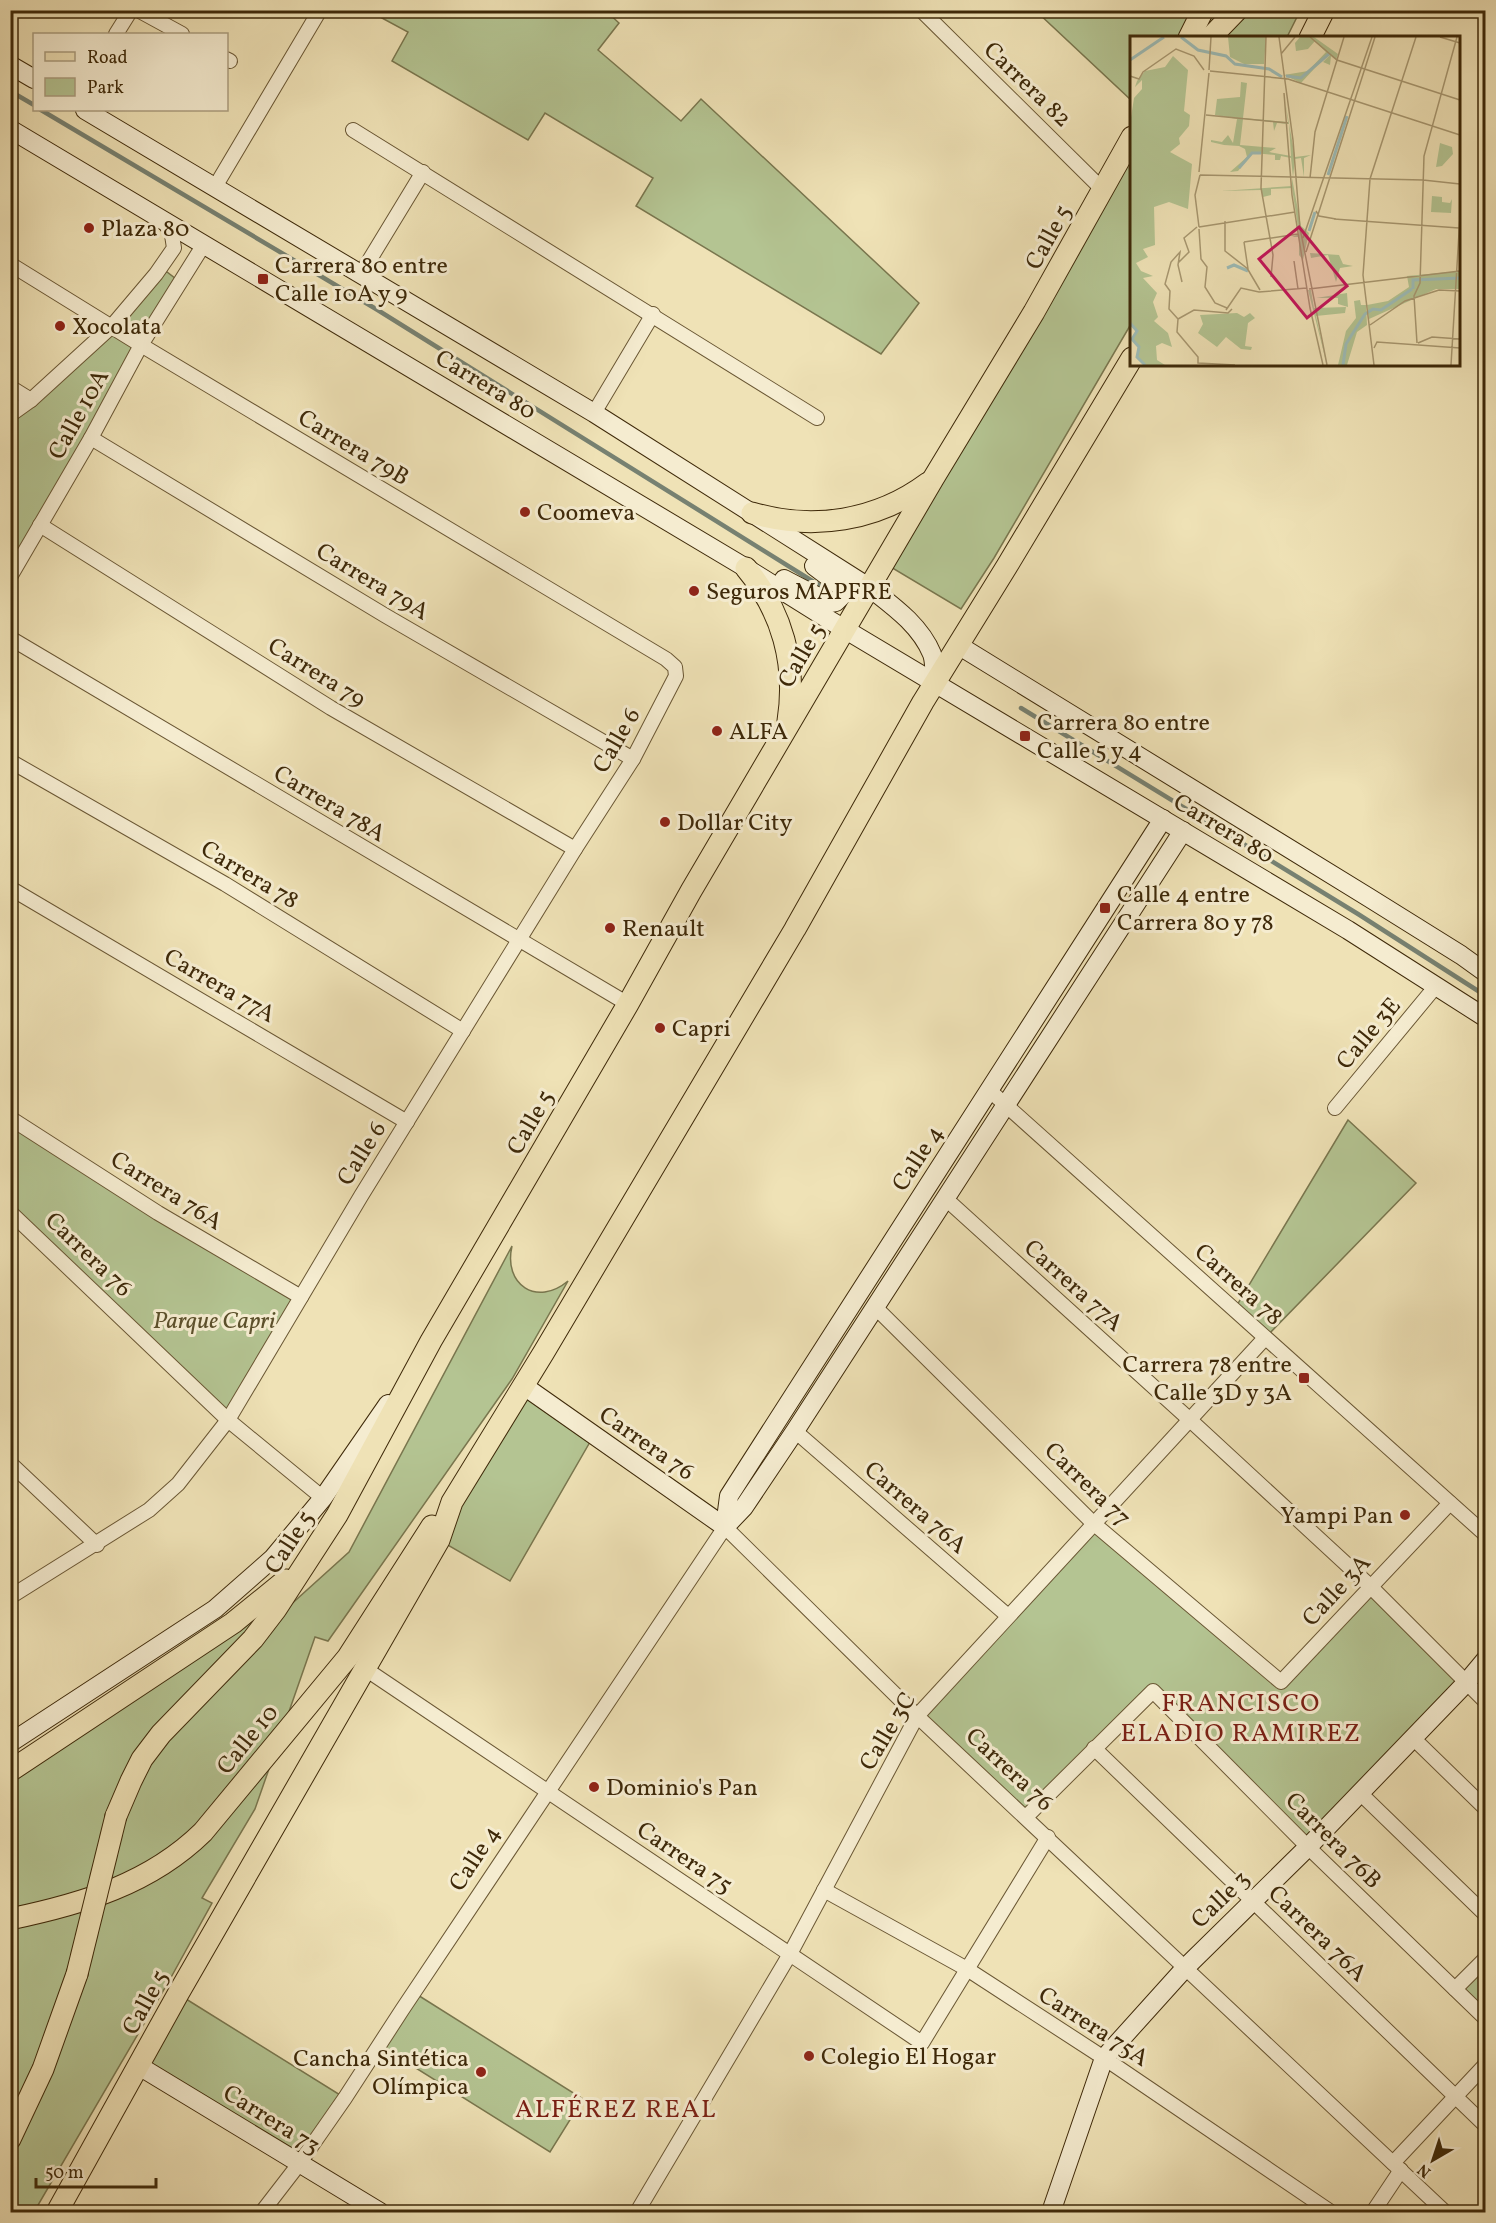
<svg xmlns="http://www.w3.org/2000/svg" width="1496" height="2223" viewBox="0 0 1496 2223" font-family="Vollkorn,serif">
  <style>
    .green { fill: #b4c492; stroke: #79764e; stroke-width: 1.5 }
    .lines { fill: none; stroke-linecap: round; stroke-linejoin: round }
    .stream { stroke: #778171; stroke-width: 4.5 }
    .street-casing { stroke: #6a5734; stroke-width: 16 }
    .secondary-casing { stroke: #3e2909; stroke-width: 20 }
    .primary-casing { stroke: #3e2909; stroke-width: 23 }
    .street { stroke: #f5ecd0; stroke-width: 14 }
    .secondary { stroke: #f5ecd0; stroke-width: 18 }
    .primary { stroke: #efe2b6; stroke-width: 21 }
    .primary-bridge-casing { stroke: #3e2909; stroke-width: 23; stroke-linecap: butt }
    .primary-bridge { stroke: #efe2b6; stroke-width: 21 }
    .poi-dot { fill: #8f2418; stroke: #f5ecd0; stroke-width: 2 }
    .labels { text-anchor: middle; stroke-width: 6; stroke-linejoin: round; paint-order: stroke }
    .street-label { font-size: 24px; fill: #3e2909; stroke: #f5ecd0 }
    .poi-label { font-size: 24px; fill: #3e2909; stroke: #f5ecd0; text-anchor: start }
    .park-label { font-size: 24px; font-style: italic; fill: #5c502b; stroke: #f5ecd0 }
    .neighbourhood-label { font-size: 26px; letter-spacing: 1.5px; fill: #7a1f14; stroke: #f5ecd0 }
    .inset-river { fill: none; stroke: #9dbcb7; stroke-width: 3 }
    .inset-road { fill: none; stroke: #a89871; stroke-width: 1.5 }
    .view { fill: #c2185b; fill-opacity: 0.15; stroke: #c2185b; stroke-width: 3 }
    .inset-edge { fill: none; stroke: #3e2909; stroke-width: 3 }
  </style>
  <rect width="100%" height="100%" fill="#efe2b6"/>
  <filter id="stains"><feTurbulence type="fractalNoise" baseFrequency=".00333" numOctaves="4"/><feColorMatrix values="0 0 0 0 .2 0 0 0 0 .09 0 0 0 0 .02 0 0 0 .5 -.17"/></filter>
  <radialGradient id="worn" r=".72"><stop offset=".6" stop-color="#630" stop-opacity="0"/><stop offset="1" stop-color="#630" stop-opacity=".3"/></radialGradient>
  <!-- green -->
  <g class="green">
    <polygon points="369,11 606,11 619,23 598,50 681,121 701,99 919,303 881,354 636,206 653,178 545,113 528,140 392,61 408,32"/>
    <polygon points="1036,11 1300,11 1287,37 1132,38 1131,100"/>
    <polygon points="1131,137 1131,324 994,558 961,609 884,563"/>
    <polygon points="161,272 167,272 176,279 11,577 11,415"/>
    <polygon points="10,1118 301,1297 228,1420 11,1212"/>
    <polygon points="1348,1120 1416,1183 1265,1338 1234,1310"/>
    <path d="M512,1246C503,1285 537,1307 568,1281L512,1379L328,1641L315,1637L255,1809L202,1898L212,1903L169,1981L34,2212H11V1771L262,1600L256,1636L349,1552Z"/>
    <polygon points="524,1386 594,1435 510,1581 439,1540"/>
    <polygon points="1093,1523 1281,1682 1370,1586 1466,1683 1308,1847 1153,1691 1026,1817 917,1716"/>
    <polygon points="1485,1958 1485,2019 1455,1989"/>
    <polygon points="413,1992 583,2099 550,2152 379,2045"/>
    <polygon points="178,1994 345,2098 299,2164 139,2066"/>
  </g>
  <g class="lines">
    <!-- stream -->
    <g class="stream">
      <polyline points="10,91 34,105"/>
      <polyline points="41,110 376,309 822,587"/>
      <polyline points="1021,708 1358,914 1486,996"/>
    </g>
    <defs>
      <g id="street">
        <polyline points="138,10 182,34"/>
        <polyline points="921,10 1103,190"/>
        <polyline points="116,34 131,10"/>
        <polyline points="226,59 230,61"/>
        <polyline points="353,130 817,418"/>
        <polyline points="215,187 320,10"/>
        <polyline points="10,264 141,345 666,659 675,667 676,676 633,759 575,849 361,1196 228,1420 178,1484 149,1510 10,1597"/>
        <polyline points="361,274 423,172"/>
        <polyline points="10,387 31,400"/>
        <polyline points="594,413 653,314"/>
        <polyline points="10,415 31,400 112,326 156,274 174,248 172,235 164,221"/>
        <polyline points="91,438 386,616 633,759"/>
        <polyline points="40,525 331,708 575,849"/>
        <polyline points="10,577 91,438 141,345 201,249 206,246"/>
        <polyline points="10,638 628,1004"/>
        <polyline points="10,761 225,884 463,1031"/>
        <polyline points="10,888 407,1122"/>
        <polyline points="989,1090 1486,1535"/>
        <polyline points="1335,1108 1436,986"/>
        <polyline points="10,1118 158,1213 301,1297"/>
        <polyline points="946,1199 1189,1419 1370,1586 1486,1702"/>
        <polyline points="10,1212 228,1420 323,1498"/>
        <polyline points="875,1307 1093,1523 1281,1682 1450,1503"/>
        <polyline points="795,1431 1008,1616"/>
        <polyline points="10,1463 97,1545"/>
        <polyline points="364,1668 922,2043 1048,1837"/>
        <polyline points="1413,1738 1486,1809"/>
        <polyline points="1094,1748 1486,2126"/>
        <polyline points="1360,1793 1486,1915"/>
        <polyline points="1026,1817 1153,1691 1308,1847 1486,2019"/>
        <polyline points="824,1890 967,1969 1104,2058 1331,2212"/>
        <polyline points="1455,1989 1486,1958"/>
        <polyline points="1393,2163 1486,2064"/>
        <polyline points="262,2212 299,2164 345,2098 402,2010 725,1527 917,1716 1445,2212"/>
        <polyline points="637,2212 790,1954 917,1716 1265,1338"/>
        <polyline points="1373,2212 1401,2170"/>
      </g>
      <g id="secondary">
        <polyline points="10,65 34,79"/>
        <path d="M85,110L594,413L870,588C893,606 920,625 932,654C935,662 934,673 935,682"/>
        <polyline points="10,129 746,568 831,621 1348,930 1486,1018"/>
        <polyline points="784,579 830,603 836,602 841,597 842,587 814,566"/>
        <polyline points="958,645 1368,897 1461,955 1486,973"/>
        <polyline points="524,1386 725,1527"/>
        <polyline points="725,1527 729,1496 1163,819"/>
        <polyline points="725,1527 744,1507 795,1431 1183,831"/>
        <polyline points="10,1743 215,1609 273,1558 323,1498 388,1404"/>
        <polyline points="139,2066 380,2212"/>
        <polyline points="1051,2212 1104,2058 1186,1967 1308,1847 1466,1683 1486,1659"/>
      </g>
      <g id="primary">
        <polyline points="1189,38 1203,10"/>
        <polyline points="1210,38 1237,10"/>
        <polyline points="1310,38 1324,10"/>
        <path d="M752,513C813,531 877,521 928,483"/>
        <path d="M746,568C782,611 797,664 788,721"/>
        <polyline points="10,1771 233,1623 286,1580"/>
        <polyline points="116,1816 131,1781 142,1759 161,1734 253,1639 276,1609 337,1515 431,1341 628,1004 691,891 933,479 1034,312 1132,137"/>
        <path d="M10,1919C82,1904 150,1884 203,1832L348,1657L432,1526"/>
        <polyline points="10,2139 43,2069 77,1974"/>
        <polyline points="57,2212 178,1994 439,1540 452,1502 544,1352 795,929 923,702 1007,566 1132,358"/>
      </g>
    </defs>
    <!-- street casing -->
    <use href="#street" class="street-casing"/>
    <!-- secondary casing -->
    <use href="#secondary" class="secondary-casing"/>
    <!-- primary casing -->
    <use href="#primary" class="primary-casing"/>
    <!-- street -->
    <use href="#street" class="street"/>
    <!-- secondary -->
    <use href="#secondary" class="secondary"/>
    <!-- primary -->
    <use href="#primary" class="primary"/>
    <defs>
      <polyline id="primary-bridge" points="77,1974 116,1816"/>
    </defs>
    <!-- primary-bridge casing -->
    <use href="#primary-bridge" class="primary-bridge-casing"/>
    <!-- primary-bridge -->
    <use href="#primary-bridge" class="primary-bridge"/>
  </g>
  <!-- markers -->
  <g class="poi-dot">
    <circle cx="89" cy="228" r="6"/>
    <rect x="257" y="273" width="12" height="12" rx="3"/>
    <circle cx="60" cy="326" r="6"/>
    <circle cx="525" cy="512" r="6"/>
    <circle cx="694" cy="591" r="6"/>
    <circle cx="717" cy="731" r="6"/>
    <rect x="1019" y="730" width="12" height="12" rx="3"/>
    <circle cx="665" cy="822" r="6"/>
    <rect x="1099" y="902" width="12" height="12" rx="3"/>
    <circle cx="610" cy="928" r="6"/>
    <circle cx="660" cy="1028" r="6"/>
    <rect x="1298" y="1372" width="12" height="12" rx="3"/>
    <circle cx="1405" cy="1515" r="6"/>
    <circle cx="594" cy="1787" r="6"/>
    <circle cx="809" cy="2056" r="6"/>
    <circle cx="481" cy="2072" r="6"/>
  </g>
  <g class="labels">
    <!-- street labels -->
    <g class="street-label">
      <text transform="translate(1028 84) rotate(44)" y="8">Carrera 82</text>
      <text transform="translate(1048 237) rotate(-61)" y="8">Calle 5</text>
      <text transform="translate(486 384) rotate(31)" y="8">Carrera 80</text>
      <text transform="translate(78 414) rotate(-61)" y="8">Calle 10A</text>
      <text transform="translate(354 447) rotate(31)" y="8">Carrera 79B</text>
      <text transform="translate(373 581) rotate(31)" y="8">Carrera 79A</text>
      <text transform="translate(801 655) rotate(-60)" y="8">Calle 5</text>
      <text transform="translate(317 672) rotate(32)" y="8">Carrera 79</text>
      <text transform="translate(616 740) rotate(-60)" y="8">Calle 6</text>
      <text transform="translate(330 803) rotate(31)" y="8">Carrera 78A</text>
      <text transform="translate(1224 828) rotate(31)" y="8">Carrera 80</text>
      <text transform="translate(250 874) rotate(31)" y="8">Carrera 78</text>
      <text transform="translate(220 985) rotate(30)" y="8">Carrera 77A</text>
      <text transform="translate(1368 1033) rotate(-50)" y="8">Calle 3E</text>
      <text transform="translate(530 1122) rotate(-60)" y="8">Calle 5</text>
      <text transform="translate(361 1153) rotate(-58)" y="8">Calle 6</text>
      <text transform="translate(917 1158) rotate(-57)" y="8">Calle 4</text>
      <text transform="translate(167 1190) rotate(32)" y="8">Carrera 76A</text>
      <text transform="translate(89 1254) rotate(44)" y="8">Carrera 76</text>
      <text transform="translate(1239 1284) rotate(42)" y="8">Carrera 78</text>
      <text transform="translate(1074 1285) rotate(42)" y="8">Carrera 77A</text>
      <text transform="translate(647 1443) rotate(35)" y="8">Carrera 76</text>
      <text transform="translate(1088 1484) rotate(44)" y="8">Carrera 77</text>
      <text transform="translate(916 1507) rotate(41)" y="8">Carrera 76A</text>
      <text transform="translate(289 1542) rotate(-57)" y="8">Calle 5</text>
      <text transform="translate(1336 1590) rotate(-47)" y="8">Calle 3A</text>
      <text transform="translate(887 1731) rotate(-59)" y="8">Calle 3C</text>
      <text transform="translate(247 1739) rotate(-51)" y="8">Calle 10</text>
      <text transform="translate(1010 1769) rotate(43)" y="8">Carrera 76</text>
      <text transform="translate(1334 1840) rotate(45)" y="8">Carrera 76B</text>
      <text transform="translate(685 1857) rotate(34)" y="8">Carrera 75</text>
      <text transform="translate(474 1858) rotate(-57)" y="8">Calle 4</text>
      <text transform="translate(1220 1899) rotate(-44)" y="8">Calle 3</text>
      <text transform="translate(1318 1933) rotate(44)" y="8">Carrera 76A</text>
      <text transform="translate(145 2002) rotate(-61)" y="8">Calle 5</text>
      <text transform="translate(1094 2026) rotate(33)" y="8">Carrera 75A</text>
      <text transform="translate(272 2119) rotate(32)" y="8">Carrera 73</text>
    </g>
    <!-- poi labels -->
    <g class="poi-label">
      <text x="101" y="236">Plaza 80</text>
      <text x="275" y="273">Carrera 80 entre<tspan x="275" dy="28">Calle 10A y 9</tspan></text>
      <text x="72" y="334">Xocolata</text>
      <text x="537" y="520">Coomeva</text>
      <text x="706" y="599">Seguros MAPFRE</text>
      <text x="1037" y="730">Carrera 80 entre<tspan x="1037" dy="28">Calle 5 y 4</tspan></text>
      <text x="729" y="739">ALFA</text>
      <text x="677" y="830">Dollar City</text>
      <text x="1117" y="902">Calle 4 entre<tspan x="1117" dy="28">Carrera 80 y 78</tspan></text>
      <text x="622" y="936">Renault</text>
      <text x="672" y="1036">Capri</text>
      <text x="1292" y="1372" text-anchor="end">Carrera 78 entre<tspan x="1292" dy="28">Calle 3D y 3A</tspan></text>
      <text x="1393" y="1523" text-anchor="end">Yampi Pan</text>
      <text x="606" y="1795">Dominio's Pan</text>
      <text x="821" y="2064">Colegio El Hogar</text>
      <text x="469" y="2066" text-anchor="end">Cancha Sintética<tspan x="469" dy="28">Olímpica</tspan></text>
    </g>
    <!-- park labels -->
    <g class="park-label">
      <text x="214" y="1328">Parque Capri</text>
    </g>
    <!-- neighbourhood labels -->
    <g class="neighbourhood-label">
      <text x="1241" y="1711">FRANCISCO<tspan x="1241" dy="30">ELADIO RAMIREZ</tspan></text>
      <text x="616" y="2117">ALFÉREZ REAL</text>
    </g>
  </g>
  <!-- overview -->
  <g transform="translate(1130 36)">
    <rect width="330" height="330" fill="#efe2b6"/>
    <path d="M98,1H136L134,28H114L100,21ZM170,1H184L208,18L206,24L201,20L200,29L193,26L200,19L196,20L171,47L154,39L178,35L196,16L185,5L178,13L166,15L165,7ZM43,20L58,34L54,75L60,79L59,90L49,102L50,108L40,116L62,128L58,173L39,166L24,171L25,209L13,213L18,221L6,227L11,235L23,240L13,242L27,257L23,266L28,281L24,285L38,297L42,311L32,307L26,310L27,324L35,329H15L7,321L8,311L2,303L7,295L0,287V88L4,62L12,53V44L5,51L7,45L15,35L35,31ZM111,46L117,47L113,82L158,86L155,65L165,121L181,119L174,122V141L171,122L165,123L163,141L161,122L151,120L150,124H145V119L123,117L108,135L100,136L117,121L115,113L109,110L94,109L81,106V104L92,106L98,99L103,107L107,83L85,79L87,63L110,61ZM113,83L143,86L144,95L147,87L159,88L161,120L139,116L146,112L110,109ZM310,107L322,111L323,118L312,130L306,131ZM162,142L171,190L179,197L173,224L169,219V201H162L169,198L162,152L141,153V159L133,161L131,154L91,155L162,150ZM302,160L312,161V166L320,167L322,163L321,177L301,176ZM180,217L209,219L213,228L223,230L210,232L206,246L198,219L181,222ZM330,235V253H306L239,283L237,269L258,265L279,251L277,240ZM178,254H181L184,272L216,271L215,277L186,280L197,329ZM217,257L218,271L208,268V262H186ZM230,264L231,269H236L237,289L227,296L217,329H208L216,295L226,282L224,265ZM107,277L114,281L120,277L125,282L118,287L115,310L122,311L121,314L111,313L96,301L87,311L68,297L73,288L70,279Z" fill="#b4c492" fill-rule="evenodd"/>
    <path class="inset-river" d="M51,1L68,14L96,20L105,28L139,33L152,41M0,24L34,1M156,40L171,42L200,17M109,132L122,117H131M198,139L217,80M179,195L185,176M97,232L104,229L118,235M283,253V244L330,242M0,287L7,295L2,303L9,311L7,321L15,329M213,329L216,308L235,278L243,273L251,274L282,253"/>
    <path class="inset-road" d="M136,1L131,152L143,219L141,241M149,1L163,104L170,192L197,329M180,1L207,24L330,64M310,1L330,7M151,18L165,1M79,34L81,1M80,35L158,43L330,99M0,40L9,43L13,36L46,13L64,20L74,34M154,57L162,159L180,272L193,329M76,79L158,87M69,136L79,37M70,139L293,144L330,148M180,142L185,96L214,1M186,175L189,180L206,183M204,183L329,192M95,185V215L118,233L114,206M69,191L165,176M69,191L65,159L70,139M69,193L71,223L77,231L75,251L85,267L97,272M173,202L242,1M114,206L168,198M176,216L245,1M164,225L168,253M48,227L59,216L54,202L67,191M117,232L130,254M179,253L330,235M96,274L111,252L129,256L177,252M48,283L39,273L40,255L35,248L41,226L50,216L48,229L52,246M48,283L47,296L68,321V327L105,329M48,283L64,274L98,277L102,273M240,289L275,265L309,254L330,255M287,307L284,260L290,247L294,120L327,1M288,307L302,301L330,303M244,312L247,306L330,312M244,329L233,239L240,143L286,1M321,329L330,180"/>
    <path class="view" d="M169,191L217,250L177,282L129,223Z"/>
    <rect width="330" height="330" class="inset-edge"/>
  </g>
  <!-- margin -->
  <rect width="1496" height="2223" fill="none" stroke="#efe2b6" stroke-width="36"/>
  <rect x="12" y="12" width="1472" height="2199" fill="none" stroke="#3e2909" stroke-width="3"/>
  <rect x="18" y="18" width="1460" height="2187" fill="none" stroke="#3e2909" stroke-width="1.5"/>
  <!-- legend -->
  <rect x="33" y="33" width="195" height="78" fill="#f5ecd0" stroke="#ac9e80" stroke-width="1.5"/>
  <rect x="45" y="52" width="30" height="9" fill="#efe2b6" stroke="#ac9e80" stroke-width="1.5"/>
  <text x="87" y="63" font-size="18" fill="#3e2909">Road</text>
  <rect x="45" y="78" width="30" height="18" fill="#b4c492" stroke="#ac9e80" stroke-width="1.5"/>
  <text x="87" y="93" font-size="18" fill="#3e2909">Park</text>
  <!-- north arrow -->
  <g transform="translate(1433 2160) rotate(219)" stroke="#f5ecd0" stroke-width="4.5" paint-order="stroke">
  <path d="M0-4.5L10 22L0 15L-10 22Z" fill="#3e2909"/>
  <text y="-9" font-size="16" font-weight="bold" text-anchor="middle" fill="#3e2909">N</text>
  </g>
  <!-- scale -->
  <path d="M36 2178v9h120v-9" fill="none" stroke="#3e2909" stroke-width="3"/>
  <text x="45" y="2178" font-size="18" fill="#3e2909" stroke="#f5ecd0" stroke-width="4.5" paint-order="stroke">50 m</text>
  <rect width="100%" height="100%" filter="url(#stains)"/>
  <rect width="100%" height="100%" fill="url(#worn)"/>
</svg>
